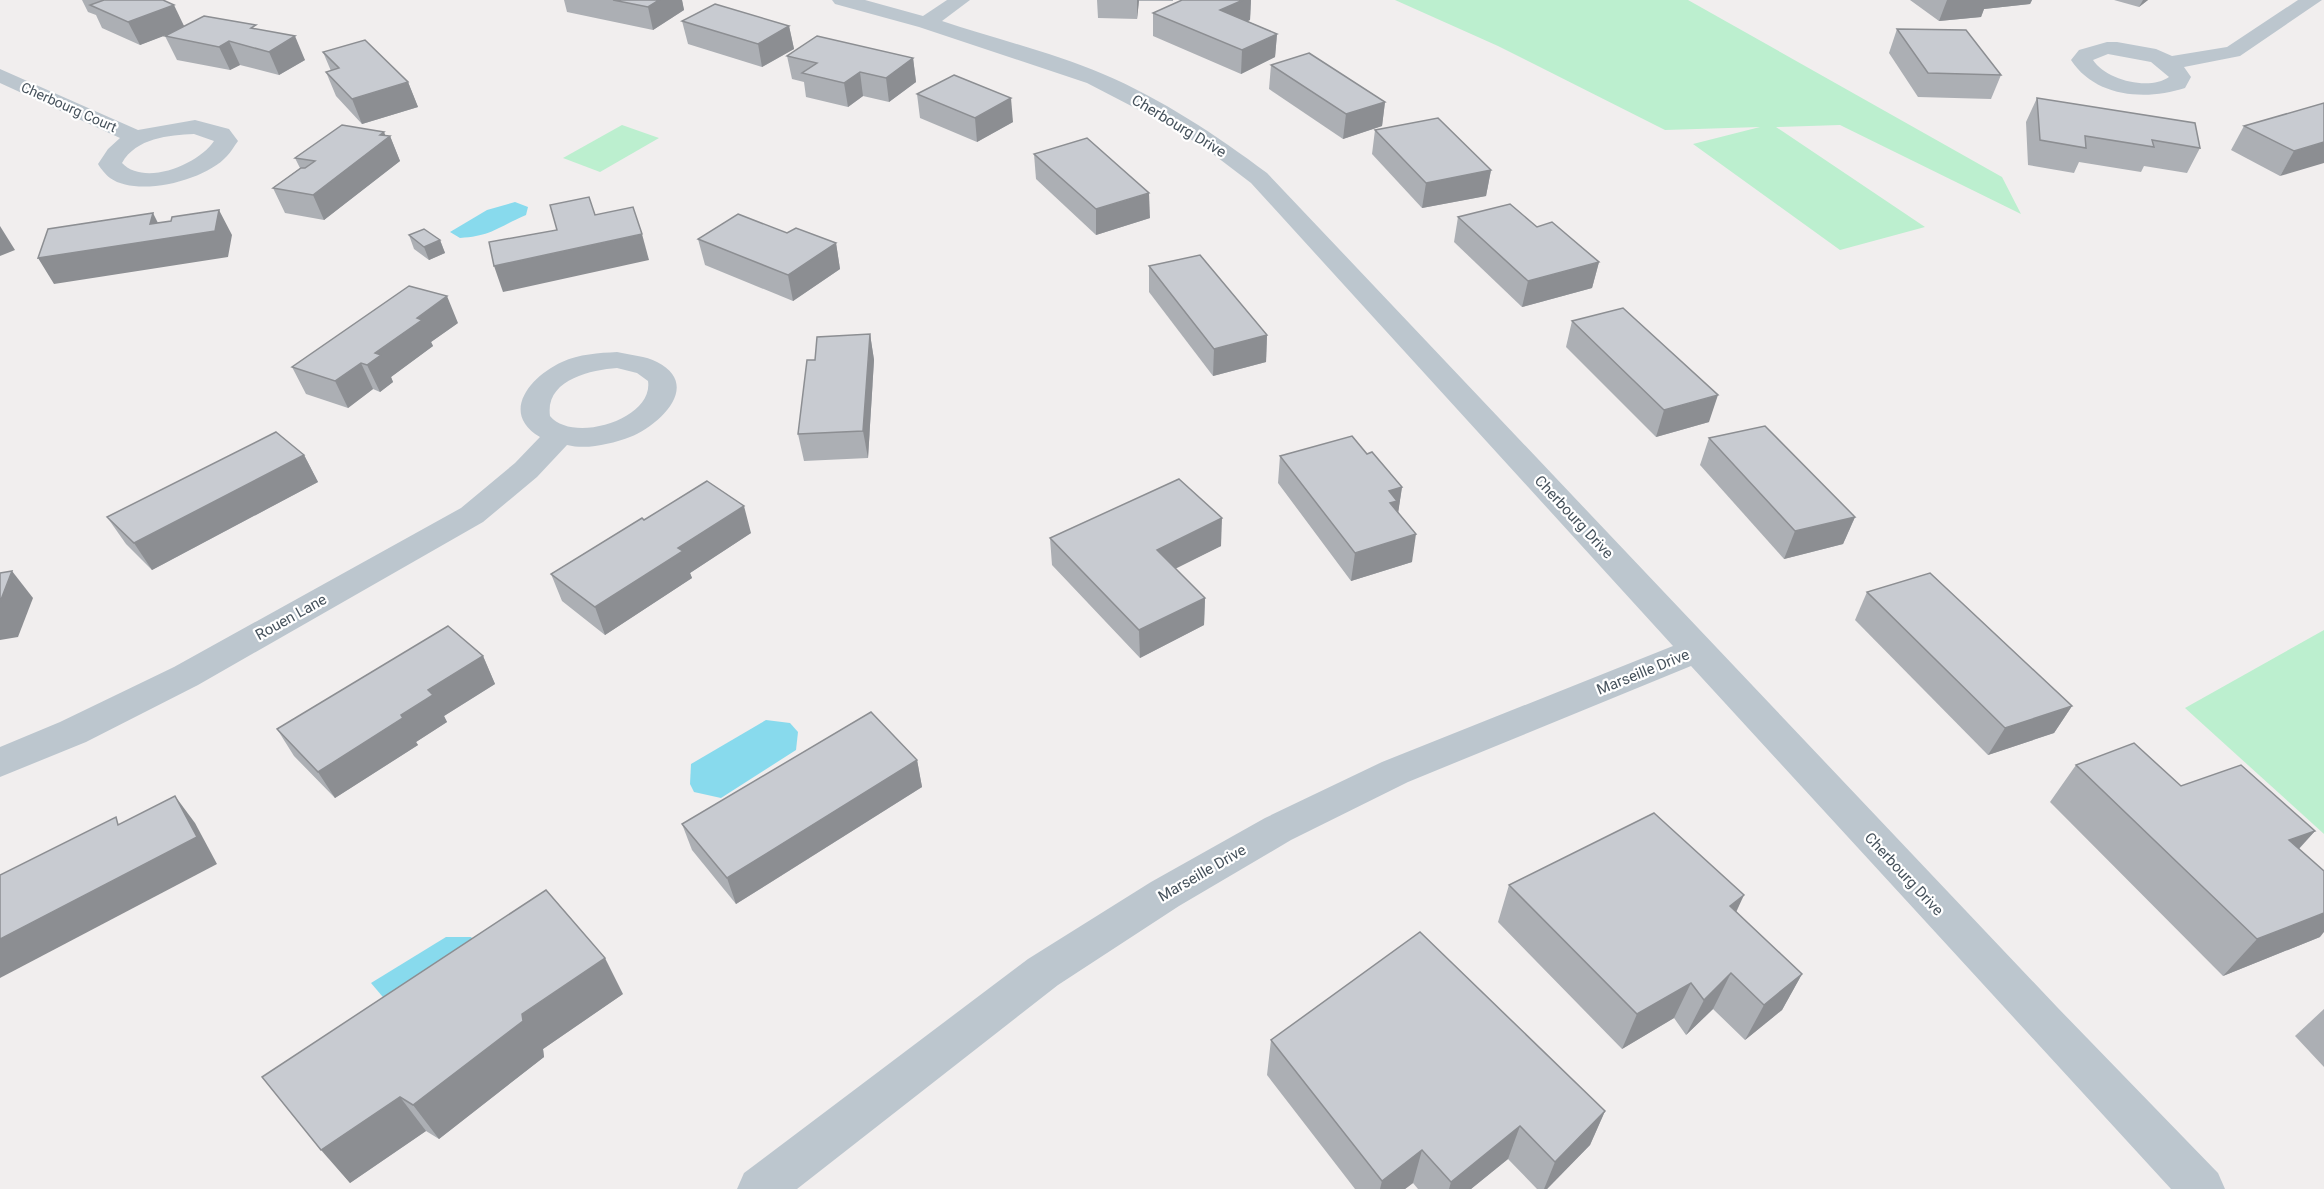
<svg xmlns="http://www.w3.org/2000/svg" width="2324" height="1189" viewBox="0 0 2324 1189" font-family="Roboto,sans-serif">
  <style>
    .green { fill: #bcefcf }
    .water { fill: #88daed }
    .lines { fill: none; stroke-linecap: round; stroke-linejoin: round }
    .minor { fill: #bcc6ce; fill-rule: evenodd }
    .wall { fill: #acafb4 }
    .shaded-wall { fill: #8c8e92 }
    .building { fill: #c8cbd1; stroke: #8c8e92; stroke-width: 1.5 }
    .labels { text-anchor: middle; stroke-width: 4.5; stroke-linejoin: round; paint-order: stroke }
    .far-street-label { font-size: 14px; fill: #46525c; stroke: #fff }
    .street-label { font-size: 15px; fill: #46525c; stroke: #fff }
  </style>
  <rect width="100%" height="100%" fill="#f1eeee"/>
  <!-- green -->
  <g class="green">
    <polygon points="1395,0 1688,0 2002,177 2021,214 1840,125 1776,127 1925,227 1840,250 1693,144 1760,127 1665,130 1498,46"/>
    <polygon points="622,125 659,138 600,172 563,158"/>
    <polygon points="2324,630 2324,834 2185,708"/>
  </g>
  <!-- water -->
  <g class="water">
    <path d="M515,202L528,207L526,215C498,227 492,236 460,238L450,232L487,210Z"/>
    <polygon points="766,720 790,723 798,732 796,750 721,798 694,792 690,784 691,764"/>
    <polygon points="446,937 471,937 479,946 399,1016 371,983"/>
  </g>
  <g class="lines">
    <!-- minor -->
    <g class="minor">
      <path d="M832,0H865L923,16L947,0H970L942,21C993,38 1054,53 1103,74C1162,99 1216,135 1267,173L2057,1007L2218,1173L2225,1189H2171L1691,666L1408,782L1291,840L1179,906L1058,985L797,1189H737L744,1173L1028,959L1151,882L1265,818L1382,762L1673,646L1251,183L1209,151L1166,124L1087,83L919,27L835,4Z"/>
      <path d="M2298,0H2322L2240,56L2184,67L2191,77L2185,88C2145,101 2095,97 2071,60L2079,50L2107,42H2117L2156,49L2172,56L2227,47ZM2108,54L2151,62L2169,77C2149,91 2106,80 2093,60Z"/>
      <path d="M0,69L138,130L195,120L229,129L238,141C234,146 231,152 227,156C206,180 138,198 110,178C106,175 101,169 98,164L108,149L120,138L0,83ZM194,134L214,141C199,164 145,187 122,163C136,138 169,135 194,134Z"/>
      <path d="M617,352C630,355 646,356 657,362C702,385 660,425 630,437C611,444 587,450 567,445L537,477L483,522L198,685L86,742L0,777V747L60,722L174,667L461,508L515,463L540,437C499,413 531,376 562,362C579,354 599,353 617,352ZM617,368L637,373L648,381C654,419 573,444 550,416C545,380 590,370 617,368Z"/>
    </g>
  </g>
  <!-- wall -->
  <g class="wall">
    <polygon points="82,0 163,0 184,26 258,29 305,60 279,75 240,65 230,70 177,60 165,36 170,33 140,45 102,28 96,15 88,12"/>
    <polygon points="564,0 682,0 684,10 653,30 567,12"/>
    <polygon points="1097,0 1173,0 1173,1 1139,1 1137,19 1098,18"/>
    <polygon points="1182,0 1251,0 1250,20 1247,21 1277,34 1275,57 1241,74 1153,36 1153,13"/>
    <polygon points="1910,0 2032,0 2030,4 1984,9 1981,17 1939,21"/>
    <polygon points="2114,0 2148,0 2139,7"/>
    <polygon points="682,21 789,26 794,49 762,67 688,44"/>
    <polygon points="1897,29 2001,75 1991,99 1918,97 1889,53"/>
    <polygon points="323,52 408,82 418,107 362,124 336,96 326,72 331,71"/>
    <polygon points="787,56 913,58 916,82 889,102 863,96 848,107 806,97 804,82 792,79"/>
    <polygon points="1271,65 1385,102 1382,126 1343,139 1269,89"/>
    <polygon points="917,94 1013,122 977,142 920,118"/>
    <polygon points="2037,98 2200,148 2187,173 2144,166 2141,172 2079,162 2074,173 2028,165 2026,122"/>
    <polygon points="2324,103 2280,176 2231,150 2244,126"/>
    <polygon points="1375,130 1491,170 1486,196 1422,208 1372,154"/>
    <polygon points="386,136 390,136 400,161 324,220 285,213 273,188 300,168 295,158"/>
    <polygon points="1034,154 1150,218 1096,235 1036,179"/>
    <polygon points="1458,217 1537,227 1599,262 1592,288 1522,307 1454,242"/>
    <polygon points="787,233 836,243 840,269 793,301 705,265 698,239"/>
    <polygon points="409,235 440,240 445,253 429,260 414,249"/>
    <polygon points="1149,266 1267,335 1266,362 1213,376 1149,292"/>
    <polygon points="1572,321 1709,422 1656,437 1566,347"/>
    <polygon points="458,323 431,342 433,346 391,377 393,382 380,392 373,389 348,408 306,394 292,367"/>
    <polygon points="870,334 874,360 868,458 804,461 798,434 815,360"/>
    <polygon points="1709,438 1855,517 1843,544 1784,559 1700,465"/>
    <polygon points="304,455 318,482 152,570 126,544 107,517"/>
    <polygon points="1280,456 1402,487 1398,512 1412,562 1351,581 1278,483"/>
    <polygon points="644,520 751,533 690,573 692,578 605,635 562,601 551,574"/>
    <polygon points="1050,538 1221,546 1175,568 1205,598 1204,625 1140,658 1052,565"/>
    <polygon points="1867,592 2072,706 2054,733 1988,755 1855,620"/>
    <polygon points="483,656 495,684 444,716 447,722 416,742 418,745 335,798 294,756 277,729"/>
    <polygon points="917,760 922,787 736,904 692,850 682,824"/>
    <polygon points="2076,765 2181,786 2315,831 2299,849 2320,937 2223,976 2050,802"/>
    <polygon points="1509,885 1736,912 1802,974 1782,1010 1745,1040 1713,1009 1686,1035 1674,1018 1622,1049 1498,922"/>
    <polygon points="623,994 543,1049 544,1057 439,1139 426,1131 350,1183 262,1077"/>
    <polygon points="2324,1009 2324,1067 2295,1036"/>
    <polygon points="1271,1040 1605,1111 1590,1145 1547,1189 1537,1189 1508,1159 1471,1189 1418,1189 1413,1183 1405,1189 1355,1189 1267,1075"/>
  </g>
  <!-- shaded-wall -->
  <g class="shaded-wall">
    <polygon points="659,0 682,0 684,10 653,30 648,7"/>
    <polygon points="1137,0 1139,0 1137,19"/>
    <polygon points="1243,0 1251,0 1250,20 1220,34 1220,10"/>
    <polygon points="1947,0 2032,0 2030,4 1984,9 1981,17 1939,21"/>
    <polygon points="2143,0 2148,0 2139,7"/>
    <polygon points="174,5 185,28 140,45 128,22"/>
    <polygon points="789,26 794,49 762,67 758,44"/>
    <polygon points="1277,34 1275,57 1241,74 1242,50"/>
    <polygon points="295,36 305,60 279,75 269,52"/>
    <polygon points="229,41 240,65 230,70 219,47"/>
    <polygon points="913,58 916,82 889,102 886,78"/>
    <polygon points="860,72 863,96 848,107 844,83"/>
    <polygon points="408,82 418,107 362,124 352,99"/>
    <polygon points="1011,98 1013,122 977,142 975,118"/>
    <polygon points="1385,102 1382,126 1343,139 1346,114"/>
    <polygon points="384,132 387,139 390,136 400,161 324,220 313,195"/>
    <polygon points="2324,142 2324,163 2280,176 2294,151"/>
    <polygon points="1491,170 1486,196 1422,208 1426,183"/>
    <polygon points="1149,193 1150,218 1096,235 1096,209"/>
    <polygon points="219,210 232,235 228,257 54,284 38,258 150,224 153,213 166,239"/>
    <polygon points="0,226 15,250 0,256"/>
    <polygon points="642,234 649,260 503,292 494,266"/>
    <polygon points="440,240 445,253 429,260 424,247"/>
    <polygon points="836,243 840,269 793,301 788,275"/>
    <polygon points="1599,262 1592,288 1522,307 1528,281"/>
    <polygon points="447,296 458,323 431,342 433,346 391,377 393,382 380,392 367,365 375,353 417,318"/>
    <polygon points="870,334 874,360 868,458 863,431"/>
    <polygon points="1267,335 1266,362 1213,376 1214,349"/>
    <polygon points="361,363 373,389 348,408 335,381"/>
    <polygon points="1718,395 1709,422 1656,437 1664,410"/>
    <polygon points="304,455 318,482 152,570 134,543"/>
    <polygon points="1402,487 1398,514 1393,528 1389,491"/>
    <polygon points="744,506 751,533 690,573 692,578 605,635 595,607 678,548"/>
    <polygon points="1855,517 1843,544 1784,559 1795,531"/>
    <polygon points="1222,518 1221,546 1157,578 1157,550"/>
    <polygon points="1416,534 1412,562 1351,581 1355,553"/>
    <polygon points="12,571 33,598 18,637 0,640 0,602"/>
    <polygon points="1205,598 1204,625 1140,658 1139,630"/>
    <polygon points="483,656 495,684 444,716 447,722 416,742 418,745 335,798 318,772 428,690"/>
    <polygon points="2072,706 2054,733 1988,755 2005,728"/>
    <polygon points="917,760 922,787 736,904 727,878"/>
    <polygon points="175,796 195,823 217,864 0,978 0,939"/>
    <polygon points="2315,831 2281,868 2289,840"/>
    <polygon points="1744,895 1727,932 1730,906"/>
    <polygon points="2324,913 2324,932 2320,937 2223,976 2257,939"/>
    <polygon points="605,958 623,994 543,1049 544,1057 439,1139 413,1105 522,1014"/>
    <polygon points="1731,973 1713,1009 1686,1035 1704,1000"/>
    <polygon points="1802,974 1782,1010 1745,1040 1764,1005"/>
    <polygon points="1691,983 1674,1018 1622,1049 1637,1014"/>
    <polygon points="400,1097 426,1131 350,1183 321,1150"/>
    <polygon points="1605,1111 1590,1145 1547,1189 1544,1189 1555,1162"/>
    <polygon points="1520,1126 1508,1159 1471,1189 1449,1189 1451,1182"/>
    <polygon points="1422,1150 1413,1183 1405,1189 1380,1189 1382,1181"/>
  </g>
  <!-- building -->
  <g class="building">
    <polygon points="104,0 163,0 174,5 128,22 90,5"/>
    <polygon points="613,0 659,0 648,7"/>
    <polygon points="1182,0 1243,0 1220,10 1277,34 1242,50 1153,13"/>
    <polygon points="715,4 789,26 758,44 682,21"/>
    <polygon points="204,16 256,25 251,28 295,36 269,52 229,41 219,47 165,36"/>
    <polygon points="1897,29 1966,30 2001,75 1928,73"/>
    <polygon points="817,36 913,58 886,78 860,72 844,83 802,73 817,63 787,56"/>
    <polygon points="365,40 408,82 352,99 326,72 339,68 323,52"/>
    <polygon points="1309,53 1385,102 1346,114 1271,65"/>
    <polygon points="954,75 1011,98 975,118 917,94"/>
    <polygon points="2037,98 2195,123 2200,148 2152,140 2154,147 2085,136 2086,148 2040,140"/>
    <polygon points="2324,103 2324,142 2294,151 2244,126"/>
    <polygon points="1438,118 1491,170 1426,183 1375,130"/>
    <polygon points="342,125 384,132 380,135 390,136 313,195 273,188 301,168 305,168 315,161 295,158"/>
    <polygon points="1087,138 1149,193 1096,209 1034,154"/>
    <polygon points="589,197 595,215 633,207 642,234 494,266 489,242 557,230 550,205"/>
    <polygon points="1510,204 1537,227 1552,222 1599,262 1528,281 1458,217"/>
    <polygon points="219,210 215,231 38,258 48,229 153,213 150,224 171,221 172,217"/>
    <polygon points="738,214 787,233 796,228 836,243 788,275 698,239"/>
    <polygon points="424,229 440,240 424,247 409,235"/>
    <polygon points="1200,255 1267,335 1214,349 1149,266"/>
    <polygon points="409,286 447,296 417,318 422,320 375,353 381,355 367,365 361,363 335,381 292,367"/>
    <polygon points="1623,308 1718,395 1664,410 1572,321"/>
    <polygon points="870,334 863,431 798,434 807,360 815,360 817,337"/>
    <polygon points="1765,426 1855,517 1795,531 1709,438"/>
    <polygon points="276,432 304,455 134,543 107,517"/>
    <polygon points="1352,436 1367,454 1372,452 1402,487 1389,491 1397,501 1390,503 1416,534 1355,553 1280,456"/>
    <polygon points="1179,479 1222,518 1157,550 1205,598 1139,630 1050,538"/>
    <polygon points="707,481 744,506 678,548 683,551 595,607 551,574 642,518 644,520"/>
    <polygon points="12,571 0,602 0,573"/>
    <polygon points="1930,573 2072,706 2005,728 1867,592"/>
    <polygon points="448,626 483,656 428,690 433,695 401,715 403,718 318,772 277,729"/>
    <polygon points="871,712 917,760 727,878 682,824"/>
    <polygon points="2134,743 2181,786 2241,765 2315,831 2289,840 2324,871 2324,913 2257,939 2076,765"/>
    <polygon points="175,796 197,837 0,939 0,875 116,817 118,825"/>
    <polygon points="1654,813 1744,895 1730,906 1802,974 1764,1005 1731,973 1704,1000 1691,983 1637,1014 1509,885"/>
    <polygon points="546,890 605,958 522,1014 523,1021 413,1105 400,1097 321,1150 262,1077"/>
    <polygon points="1420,932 1605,1111 1555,1162 1520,1126 1451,1182 1422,1150 1382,1181 1271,1040"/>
  </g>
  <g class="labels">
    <!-- far-street labels -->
    <g class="far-street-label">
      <text transform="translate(69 107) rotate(24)" y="5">Cherbourg Court</text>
    </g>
    <!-- street labels -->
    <g class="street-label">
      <text transform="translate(1179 126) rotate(31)" y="5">Cherbourg Drive</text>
      <text transform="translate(1574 517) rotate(47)" y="5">Cherbourg Drive</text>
      <text transform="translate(291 617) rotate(-29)" y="5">Rouen Lane</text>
      <text transform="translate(1643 672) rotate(-22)" y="5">Marseille Drive</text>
      <text transform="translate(1202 873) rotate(-30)" y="5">Marseille Drive</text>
      <text transform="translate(1904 874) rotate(47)" y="5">Cherbourg Drive</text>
    </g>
  </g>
</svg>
